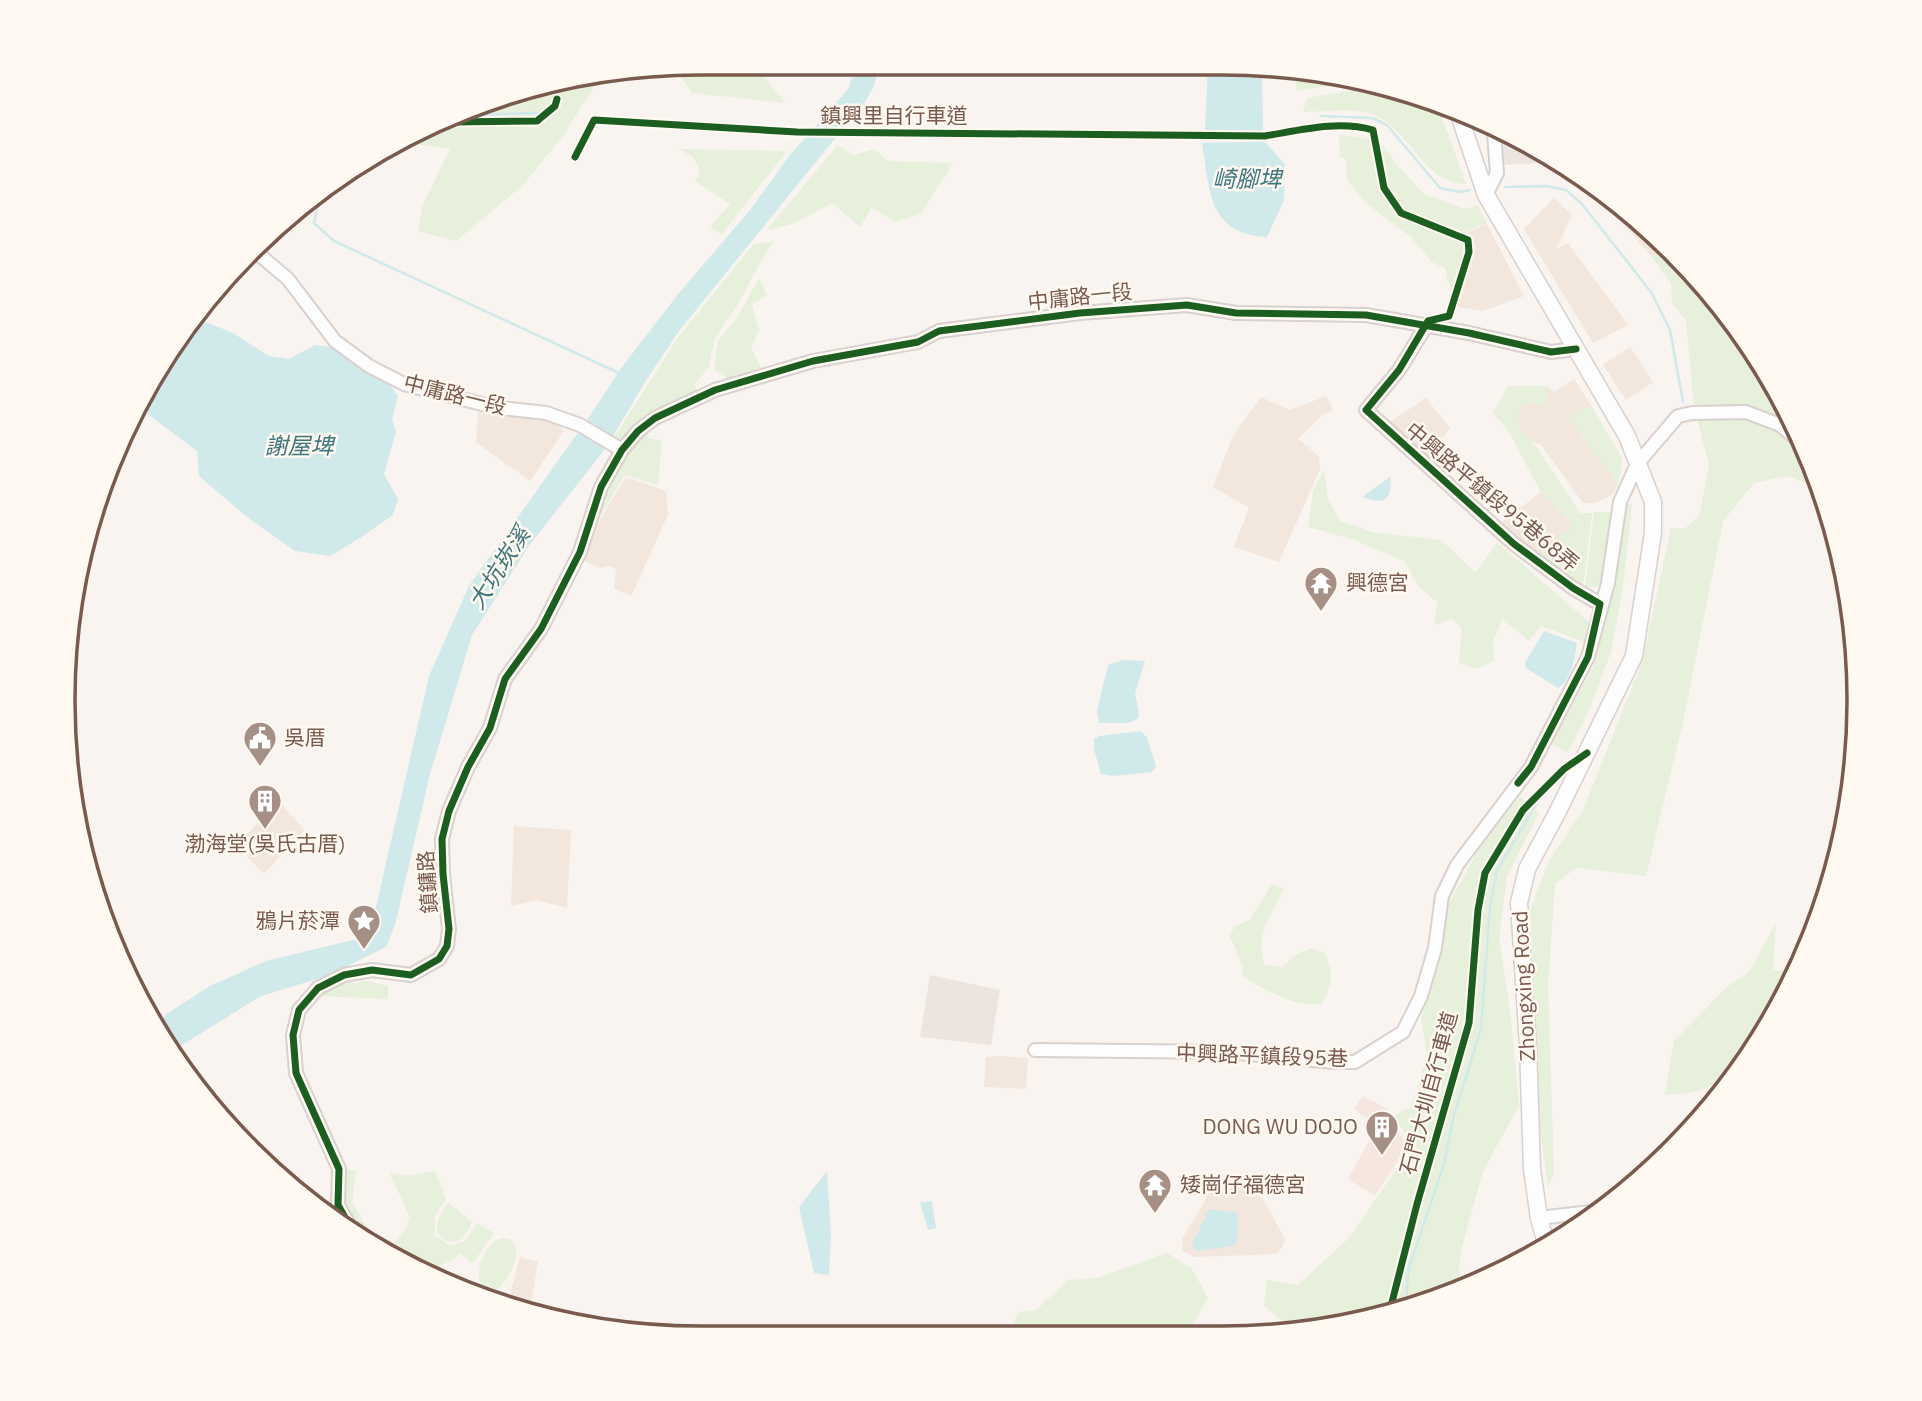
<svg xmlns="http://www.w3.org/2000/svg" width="1922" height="1401" viewBox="0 0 1922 1401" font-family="'IBM Plex Sans','Noto Sans TC',sans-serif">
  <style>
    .residential { fill: #f2e6dd }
    .commercial { fill: #f6e6e0 }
    .industrial { fill: #ece4df }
    .green { fill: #e7f0da }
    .water { fill: #d0e9ea }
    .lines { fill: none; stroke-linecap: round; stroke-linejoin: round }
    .stream { stroke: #d0e9ea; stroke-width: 2.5 }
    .minor-casing { stroke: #d8d1cd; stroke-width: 16 }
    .tertiary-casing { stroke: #d8d1cd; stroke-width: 19 }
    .minor { stroke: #fefdfd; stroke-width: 12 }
    .tertiary { stroke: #fefdfd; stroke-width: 16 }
    .cycleway-casing { stroke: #fff9f2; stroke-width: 11 }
    .cycleway { stroke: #1b5e20; stroke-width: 7 }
    .labels { text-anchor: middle; stroke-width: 5; stroke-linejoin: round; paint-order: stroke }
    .street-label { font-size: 21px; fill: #795a4c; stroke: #fff9f2 }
    .poi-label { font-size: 21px; fill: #795a4c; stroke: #fff9f2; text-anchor: start }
    .water-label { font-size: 23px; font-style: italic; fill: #3f777e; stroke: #fff9f2 }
    .rim { fill: none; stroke: #795a4c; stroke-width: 3.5 }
  </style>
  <rect width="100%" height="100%" fill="#f9f4ef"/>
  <!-- residential -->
  <g class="residential">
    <polygon points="1554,198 1572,215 1556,249 1568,243 1628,325 1593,343 1524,229"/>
    <polygon points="1622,214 1662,252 1651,256 1616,215"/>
    <polygon points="1487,224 1524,296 1483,311 1457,307 1475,247 1468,232"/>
    <polygon points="1630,347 1653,382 1626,400 1603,365"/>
    <polygon points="1574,379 1591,405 1567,417 1618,484 1613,494 1596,503 1583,503 1541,445 1533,442 1521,431 1517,415 1525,403 1547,405 1547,386 1554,392"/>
    <polygon points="1326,396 1333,410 1321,416 1298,439 1319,456 1320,469 1279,562 1234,547 1249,508 1213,487 1233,436 1261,397 1290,410"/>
    <polygon points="1426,398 1450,428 1427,459 1390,422"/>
    <polygon points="478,413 546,420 556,424 564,431 530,481 476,442"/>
    <polygon points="626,477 666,491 668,515 631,596 614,589 616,569 609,566 600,568 581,559 587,541"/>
    <polygon points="1541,492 1573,525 1540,555 1499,524"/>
    <polygon points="278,800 304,830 264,874 237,846"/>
    <polygon points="514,826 571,830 567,908 537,900 511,906"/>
    <polygon points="998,1056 1028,1058 1026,1089 984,1087 986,1057"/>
    <polygon points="1212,1182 1253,1191 1263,1199 1285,1239 1283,1246 1276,1254 1194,1257 1182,1250 1183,1237 1205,1201"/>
    <polygon points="520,1257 538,1262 529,1314 507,1306"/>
    <polygon points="620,1321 645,1334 597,1326"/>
  </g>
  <!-- commercial -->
  <polygon class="commercial" points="1363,1096 1389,1110 1388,1118 1405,1142 1398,1160 1375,1196 1348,1179 1377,1127 1354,1109"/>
  <!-- industrial -->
  <g class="industrial">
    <polygon points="1501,136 1559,163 1556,166 1536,163 1503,165"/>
    <polygon points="930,975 1000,990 991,1045 920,1037"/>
  </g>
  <!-- green -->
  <g class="green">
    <polygon points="701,63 751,63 786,103 692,93 674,68"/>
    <polygon points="1296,73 1357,81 1296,91"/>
    <polygon points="601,76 563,136 522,186 456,241 418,231 423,204 450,149 407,143 535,85"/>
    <path d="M1386,85L1439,109L1466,184C1422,184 1410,126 1369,113C1355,108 1320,112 1303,112L1307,98Z"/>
    <path d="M1339,135L1379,140L1398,166L1424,194L1465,209L1478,205L1487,223L1467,231L1473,247L1455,307L1446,312C1449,304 1453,295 1450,287C1448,280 1446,277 1446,269L1432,262L1411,237L1365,202L1347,180L1346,159L1340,157Z"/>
    <polygon points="838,145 853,155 874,149 888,161 953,163 921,213 896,222 872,207 860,227 832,203 795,223 766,231"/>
    <polygon points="679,149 787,151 722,234 710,227 730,204 695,181 700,171 693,157"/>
    <polygon points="774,241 762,259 739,303 714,339 709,367 695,384 697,392 651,412 625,436 617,440 613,439 679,336 753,245"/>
    <polygon points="1662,252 1727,312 1793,418 1820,488 1787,476 1754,483 1723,521 1683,722 1646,876 1576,868 1555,884 1548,985 1554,1173 1548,1187 1535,1092 1537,1035 1530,911 1549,861 1583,810 1642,663 1671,528 1685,528 1699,517 1709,465 1694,406 1686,320 1672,304 1671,283 1651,256"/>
    <polygon points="759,278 767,295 752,305 759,330 751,348 762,369 730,380 714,370 718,341 738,316"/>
    <polygon points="1508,386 1547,386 1547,405 1525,403 1517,415 1521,431 1533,442 1580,513 1592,513 1583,586 1540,555 1573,524 1541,492 1509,432 1493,413"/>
    <polygon points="1591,405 1623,460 1618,484 1567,417"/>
    <polygon points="648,429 648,438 662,441 658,485 625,475 589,534 604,489 629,452"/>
    <polygon points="1324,469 1328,498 1340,521 1373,532 1441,540 1476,573 1497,542 1591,624 1585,642 1541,626 1529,641 1502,619 1493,642 1494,661 1476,669 1459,663 1462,628 1452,619 1434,625 1438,603 1420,588 1404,561 1352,539 1308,527 1313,491"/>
    <polygon points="1632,504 1623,586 1611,652 1588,713 1568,753 1552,743 1594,666 1612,593 1626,505"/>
    <polygon points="1594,512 1611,512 1612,519 1602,580 1597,587 1585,587"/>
    <polygon points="1520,796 1539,813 1507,876 1499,937 1511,1019 1519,1106 1483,1171 1461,1251 1457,1292 1299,1333 1264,1306 1267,1280 1298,1285 1351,1236 1403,1159 1411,1142 1394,1116 1410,1107 1420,1082 1427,1054 1421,1019 1438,966 1449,904 1477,852"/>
    <path d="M1272,884L1284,889C1271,916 1254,934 1265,965L1282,967L1296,955L1310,948L1325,953C1334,974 1332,984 1322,1004C1296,1008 1265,990 1243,977L1242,965L1229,934L1236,926L1250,920Z"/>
    <path d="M1776,922L1773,970L1795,972C1770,1026 1736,1101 1665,1094L1674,1041L1728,986L1750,971Z"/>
    <polygon points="367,981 388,986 388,999 317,996 341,984"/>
    <polygon points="343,1169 356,1171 352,1202 376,1243 393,1244 405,1231 410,1218 390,1173 408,1176 435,1171 446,1199 435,1215 434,1236 451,1246 465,1241 477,1223 494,1233 473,1263 461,1254 426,1275 418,1272 366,1239 344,1204"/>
    <path d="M448,1203L472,1222C470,1227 467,1233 463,1237C455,1246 439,1242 437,1229C436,1220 443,1211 448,1203Z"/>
    <path d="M502,1238L512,1240C524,1257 508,1278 496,1291C465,1293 482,1242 502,1238Z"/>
    <polygon points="1167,1253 1192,1269 1208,1298 1193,1324 1180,1333 1016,1334 1014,1324 1018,1312 1035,1311 1068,1280 1097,1278"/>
  </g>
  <!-- water -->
  <g class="water">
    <polygon points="857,63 881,63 873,88 861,109 828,147 679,331 645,382 606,448 531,543 472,635 430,774 395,925 386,947 327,976 261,996 177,1048 175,1053 158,1025 165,1015 210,986 266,961 361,938 373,920 429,676 469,586 587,420 622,367 679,293 751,209 789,156 848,89"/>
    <polygon points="1208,63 1262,68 1263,132 1205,130"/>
    <path d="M1264,141L1285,164L1284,200L1267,237C1207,234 1210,189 1202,143Z"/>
    <polygon points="196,318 233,333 269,356 289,359 315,345 330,347 390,385 398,396 392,419 396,432 384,474 398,499 393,515 360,538 330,556 295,551 247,517 199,476 197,451 137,406"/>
    <polygon points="1482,476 1494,483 1490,491 1482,493 1473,488 1474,480"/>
    <path d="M1390,477C1393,501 1383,505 1362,497Z"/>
    <path d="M1544,631L1577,643C1575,657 1571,680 1558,688L1526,668L1525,663Z"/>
    <polygon points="1123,660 1145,661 1135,693 1139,715 1137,719 1129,723 1099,723 1097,710 1108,665"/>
    <polygon points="1141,731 1147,738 1156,766 1152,772 1113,776 1101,774 1094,749 1094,739 1099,736"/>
    <polygon points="827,1171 831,1235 829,1275 814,1273 799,1207"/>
    <polygon points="932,1201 936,1228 928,1230 920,1202"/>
    <polygon points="1209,1209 1238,1213 1237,1241 1234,1246 1196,1251 1192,1245"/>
  </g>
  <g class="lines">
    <!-- stream -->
    <g class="stream">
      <polyline points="468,115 539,113"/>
      <polyline points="1321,116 1372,118 1387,125 1440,188 1461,192 1470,190"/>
      <polyline points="1505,187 1547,186 1566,190 1582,204 1651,292 1670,330 1683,402"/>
      <polyline points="320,194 314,223 334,241 619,373"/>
      <polyline points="1406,1305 1408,1271 1444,1164 1454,1115 1481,1029 1490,905 1497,870 1537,803 1561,777"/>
    </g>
    <defs>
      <g id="minor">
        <polyline points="1486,195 1497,173 1494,133"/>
        <polyline points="255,251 288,279 335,341 369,366 404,384 493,407 546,413 580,425 622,450"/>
        <polyline points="1426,326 1399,370 1366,410 1514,544 1573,588 1600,604"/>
        <polyline points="1035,1050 1228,1052 1334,1062 1355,1062 1403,1032 1421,996 1435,948 1442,896 1457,865 1531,767 1588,657 1608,583 1620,502 1637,464 1678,416 1692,413 1746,412 1780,425 1802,443"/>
        <polyline points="1539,1218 1600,1211"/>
        <polyline points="353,1232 338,1205 339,1169 296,1073 293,1035 299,1010 318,988 344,975 372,970 411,975 439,959 447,946 449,929 443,874 442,839 449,811 468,767 490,728 505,679 541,629 580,552 601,487 622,450 638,431 655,418 715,390 813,361 918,342 939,331 1080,313 1187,305 1236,313 1366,315 1469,333 1551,352 1576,349"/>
      </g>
      <polyline id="tertiary" points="1460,118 1486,195 1627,436 1653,502 1653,533 1634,656 1557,813 1527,869 1519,903 1528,1046 1532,1169 1539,1218 1546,1243"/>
    </defs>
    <!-- minor casing -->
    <use href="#minor" class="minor-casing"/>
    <!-- tertiary casing -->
    <use href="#tertiary" class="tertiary-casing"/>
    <!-- minor -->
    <use href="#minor" class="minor"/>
    <!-- tertiary -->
    <use href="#tertiary" class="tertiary"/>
    <defs>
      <g id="cycleway">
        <polyline points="452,122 537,121 555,106 557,99"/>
        <path d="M575,157L594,120L797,132L1265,136C1301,130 1338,120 1373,130L1384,188L1401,213L1468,240L1469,252L1449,316L1428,321L1399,370L1366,410L1514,544L1573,588L1600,604L1588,657L1531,767L1518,783"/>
        <polyline points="353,1232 338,1205 339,1169 296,1073 293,1035 299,1010 318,988 344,975 372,970 411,975 439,959 447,946 449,929 443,874 442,839 449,811 468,767 490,728 505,679 541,629 580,552 601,487 622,450 638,431 655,418 715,390 813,361 918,342 939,331 1080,313 1187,305 1236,313 1366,315 1469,333 1551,352 1576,349"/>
        <polyline points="1390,1310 1417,1204 1469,1023 1478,910 1485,873 1523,810 1564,769 1587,753"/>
      </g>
    </defs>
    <!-- cycleway casing -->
    <use href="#cycleway" class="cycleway-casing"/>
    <!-- cycleway -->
    <use href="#cycleway" class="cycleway"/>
  </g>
  <!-- icons -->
  <defs>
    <symbol id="temple-pin" viewBox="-11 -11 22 30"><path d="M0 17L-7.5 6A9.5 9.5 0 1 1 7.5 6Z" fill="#a69085" stroke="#fff9f2"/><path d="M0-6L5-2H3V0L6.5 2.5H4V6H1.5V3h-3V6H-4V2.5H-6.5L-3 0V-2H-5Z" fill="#fff"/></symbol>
    <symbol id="civic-pin" viewBox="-11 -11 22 30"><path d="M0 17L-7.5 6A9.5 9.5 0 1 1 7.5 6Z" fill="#a69085" stroke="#fff9f2"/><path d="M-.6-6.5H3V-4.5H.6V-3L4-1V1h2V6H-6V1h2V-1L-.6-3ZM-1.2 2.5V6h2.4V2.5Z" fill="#fff"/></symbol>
    <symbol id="building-pin" viewBox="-11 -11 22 30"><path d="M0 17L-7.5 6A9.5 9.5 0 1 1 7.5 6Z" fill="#a69085" stroke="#fff9f2"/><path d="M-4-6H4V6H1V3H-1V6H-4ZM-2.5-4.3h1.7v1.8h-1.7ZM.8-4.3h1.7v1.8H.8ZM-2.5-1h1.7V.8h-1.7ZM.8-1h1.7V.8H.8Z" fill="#fff"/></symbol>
    <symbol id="sight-pin" viewBox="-11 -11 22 30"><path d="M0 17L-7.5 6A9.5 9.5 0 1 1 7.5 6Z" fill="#a69085" stroke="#fff9f2"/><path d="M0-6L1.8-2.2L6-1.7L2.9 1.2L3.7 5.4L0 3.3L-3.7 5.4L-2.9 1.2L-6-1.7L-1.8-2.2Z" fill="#fff"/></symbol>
  </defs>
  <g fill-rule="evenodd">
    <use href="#temple-pin" x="1302" y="564" width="38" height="52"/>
    <use href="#civic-pin" x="241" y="719" width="38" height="52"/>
    <use href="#building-pin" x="246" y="782" width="38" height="52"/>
    <use href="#sight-pin" x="345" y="902" width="38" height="52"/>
    <use href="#building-pin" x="1363" y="1108" width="38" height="52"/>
    <use href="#temple-pin" x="1136" y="1166" width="38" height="52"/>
  </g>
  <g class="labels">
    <!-- street labels -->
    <g class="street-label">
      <text x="894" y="123">鎮興里自行車道</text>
      <text transform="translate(1080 297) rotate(-6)" y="7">中庸路一段</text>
      <text transform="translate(455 395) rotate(14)" y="7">中庸路一段</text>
      <text transform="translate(1492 497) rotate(40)" y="7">中興路平鎮段95巷68弄</text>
      <text transform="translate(428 882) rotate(-94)" y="7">鎮鏞路</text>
      <text transform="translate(1524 986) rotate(-93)" y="7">Zhongxing Road</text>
      <text transform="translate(1262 1056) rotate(2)" y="7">中興路平鎮段95巷</text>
      <text transform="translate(1429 1093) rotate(-75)" y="7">石門大圳自行車道</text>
    </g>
    <!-- poi labels -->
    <g class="poi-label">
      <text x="1346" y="590">興德宮</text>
      <text x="284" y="745">吳厝</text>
      <text x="265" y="851" text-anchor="middle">渤海堂(吳氏古厝)</text>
      <text x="340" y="928" text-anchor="end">鴉片菸潭</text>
      <text x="1358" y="1134" text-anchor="end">DONG WU DOJO</text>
      <text x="1180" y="1192">矮崗仔福德宮</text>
    </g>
    <!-- water labels -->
    <g class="water-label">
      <text x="1247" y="187">崎腳埤</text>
      <text x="299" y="454">謝屋埤</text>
      <text transform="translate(499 568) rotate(-57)" y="8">大坑崁溪</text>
    </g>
  </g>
  <!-- crop -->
  <path d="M0 0H1922V1401H0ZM700 75H1222A625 625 0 0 1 1847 700V701A625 625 0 0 1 1222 1326H700A625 625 0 0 1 75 701V700A625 625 0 0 1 700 75Z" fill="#fff9f2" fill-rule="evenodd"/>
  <path class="rim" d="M700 75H1222A625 625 0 0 1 1847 700V701A625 625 0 0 1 1222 1326H700A625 625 0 0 1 75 701V700A625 625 0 0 1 700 75Z"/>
</svg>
